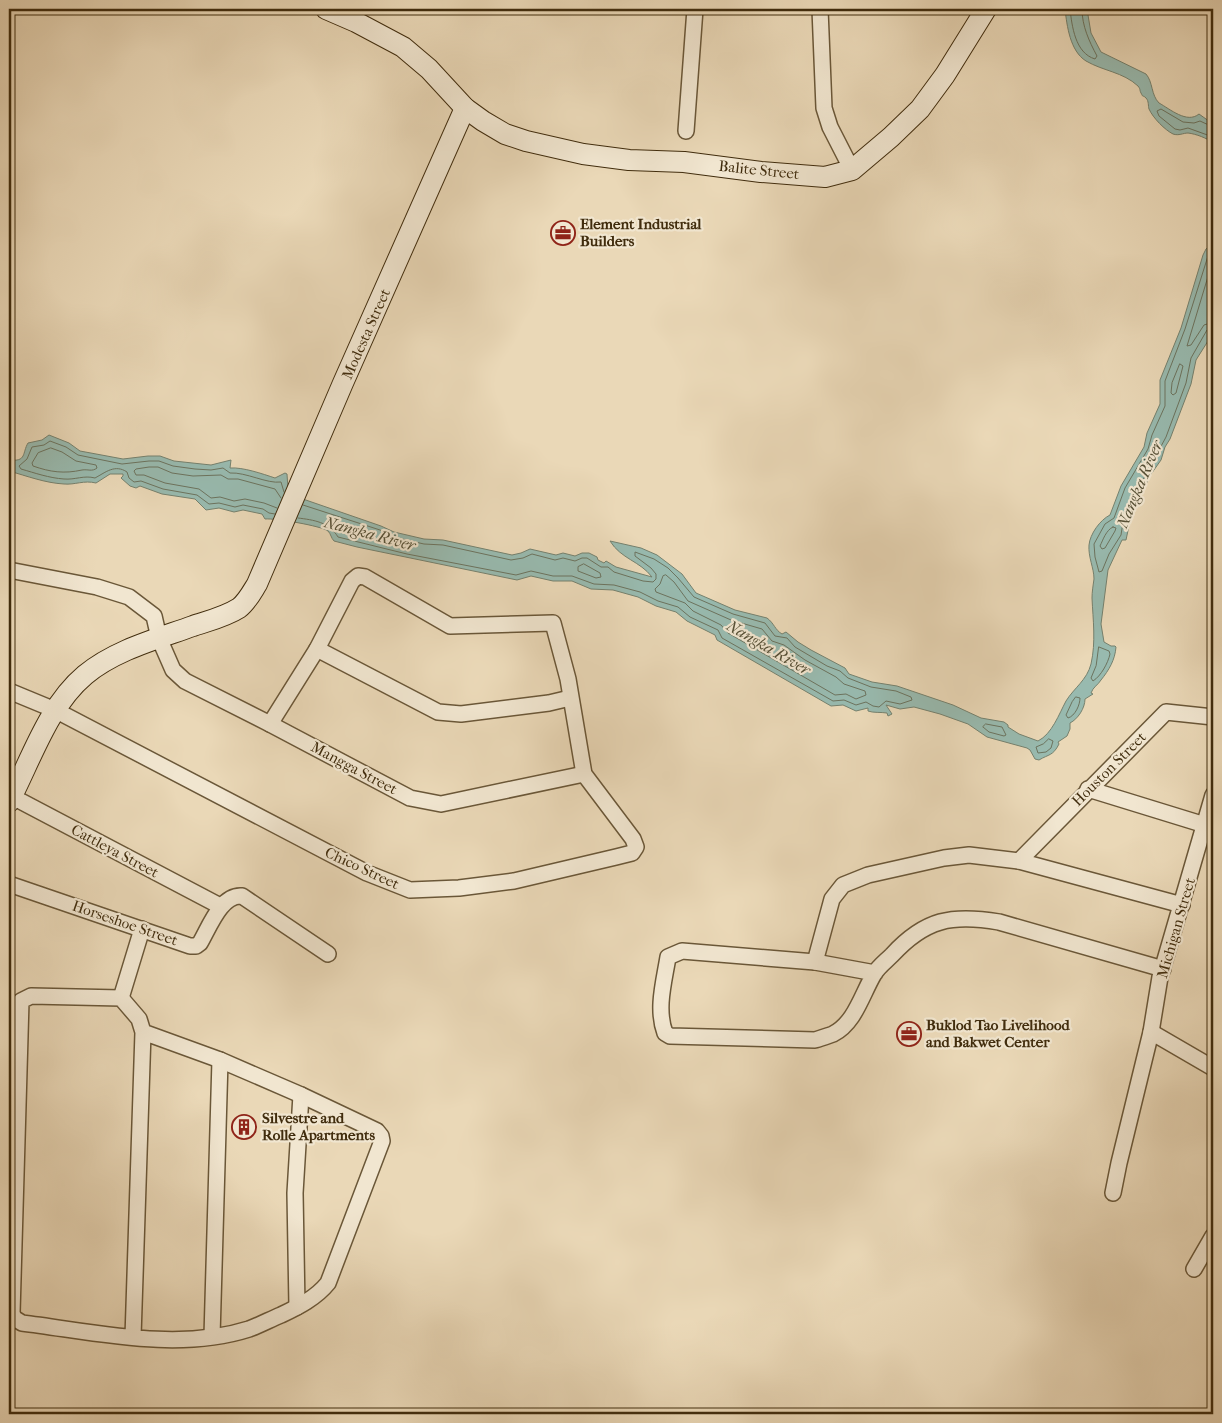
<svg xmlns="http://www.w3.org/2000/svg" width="1222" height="1423" viewBox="0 0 1222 1423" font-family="'IM FELL French Canon',serif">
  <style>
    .water { fill: #98baaf; stroke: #75816e }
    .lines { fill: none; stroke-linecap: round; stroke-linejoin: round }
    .shore { stroke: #6c735e; stroke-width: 1 }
    .street-casing { stroke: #6a5738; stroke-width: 18 }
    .secondary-casing { stroke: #402c0d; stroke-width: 22 }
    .street { stroke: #f1e6d0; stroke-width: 15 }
    .secondary { stroke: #f1e6d0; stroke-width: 20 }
    .labels { text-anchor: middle; stroke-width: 4.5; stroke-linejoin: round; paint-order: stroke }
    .street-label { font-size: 15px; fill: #402c0d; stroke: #f1e6d0 }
    .poi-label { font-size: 15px; font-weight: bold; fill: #402c0d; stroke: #f1e6d0; text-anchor: start }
    .water-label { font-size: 16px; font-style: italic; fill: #565036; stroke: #f1e6d0 }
  </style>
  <rect width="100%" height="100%" fill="#ead8b7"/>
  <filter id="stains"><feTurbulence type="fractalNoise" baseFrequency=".004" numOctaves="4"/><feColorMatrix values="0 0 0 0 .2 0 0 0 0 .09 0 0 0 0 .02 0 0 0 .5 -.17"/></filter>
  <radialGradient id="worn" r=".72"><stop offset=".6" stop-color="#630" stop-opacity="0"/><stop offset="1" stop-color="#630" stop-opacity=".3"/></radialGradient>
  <!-- water -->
  <g class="water">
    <path d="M1065,9H1087L1091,33L1101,52L1146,74C1153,82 1151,95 1159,103C1170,109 1187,124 1199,114L1213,124V143C1207,138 1196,134 1188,133C1183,133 1179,136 1173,134C1165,130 1153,118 1149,109C1148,106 1149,101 1146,98C1142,94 1144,99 1141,93C1139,89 1141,90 1138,86C1123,72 1103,71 1086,61C1070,51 1067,26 1065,9Z"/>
    <path d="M1213,243V328L1208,341L1196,360L1191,384L1170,439L1165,447L1161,460L1149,477L1143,492L1129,517L1130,521L1126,540H1122L1108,570L1101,624L1104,642L1111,646H1115L1116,647C1115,660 1109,670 1101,680C1098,685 1093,687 1091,693L1093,694L1085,699C1085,708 1078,719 1070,723V729L1067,736L1058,742L1059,744C1053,756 1049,754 1039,760L1035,759L1030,750L1027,748L987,737L968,724L940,714L914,707L900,709L886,705L892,714L888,716L887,713C881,712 873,713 868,711V708L856,711L843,705L831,706L717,640L715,635L687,621L676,612L656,606L638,597L613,590L591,589L572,581H553L531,576L517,580L357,547L334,541C331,538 331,534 328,531C322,526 275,518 265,519L262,514L243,510L234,512L219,508L206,510L195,499L162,494L140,486L136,488L130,486L121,478L123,476V474H110L96,483C84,480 75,485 64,484C45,483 27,476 9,471V460C27,462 22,453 28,443L42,440L49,435L69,443L80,451L123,459L148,456H160L174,461L211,465L231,460L230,468C243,467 263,474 275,478L285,473L287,474L288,489L300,498L381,526L394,532L424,539L443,540L512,555L521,553L530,549L556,555L563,553L575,556L582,553H589L597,557L598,560L604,563L606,561L616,567L652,577C640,561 621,559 610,541L641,548L657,555L682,574L696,593L735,610L767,618C774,623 775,630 782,634L786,632L798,642L811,650L845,668L849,674L872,682L897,686L953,705L981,718L1004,722L1008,725V727L1019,734L1038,741C1052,734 1059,714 1066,701C1074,688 1087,680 1091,664C1096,642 1093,620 1092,598C1092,592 1093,586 1094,579C1094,568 1088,557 1089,545C1090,534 1100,520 1110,515L1121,486L1144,447L1147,433L1160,404V380L1181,328L1203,255L1206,249Z"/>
  </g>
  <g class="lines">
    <!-- shore -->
    <g class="shore">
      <path d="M1070,9C1072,26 1075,53 1095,59L1097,56C1089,41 1082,26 1082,9"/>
      <polyline points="1213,127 1200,121 1194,123 1183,122 1161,109 1157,111 1159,116 1175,129 1180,130 1188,128 1213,137"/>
      <polyline points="1213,249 1208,256 1185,329 1165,381 1165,406 1152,435 1148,449 1125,488 1114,518 1105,524 1094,544 1095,557 1099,572 1102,571 1109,554 1121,535 1124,515 1166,437 1186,383 1191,358 1207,330 1213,328"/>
      <polyline points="1213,260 1187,346 1191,345 1204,325 1213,322"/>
      <polygon points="1180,364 1183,366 1176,393 1173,395 1171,393 1172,383"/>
      <path d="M51,448L62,452L76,461L96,465L97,468C92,472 88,469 82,470C64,474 50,472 33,466L32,463L38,453Z"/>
      <polyline points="277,508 264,503 245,499 234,501 220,497 211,498 199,489 165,483 144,475 136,475 134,471 136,469 149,467 158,467 172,473 193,476 221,475 228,479 238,479 275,489 281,498"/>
      <path d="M275,514L269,513L263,509L243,505L235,507L219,503L209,504L197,495L163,489L141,481L134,482L129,478L127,472C115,464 106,472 95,478C84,475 75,480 64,479C49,478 35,473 21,469L19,466L27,459L32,447L44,445L50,441L66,447L78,455L122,464L149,461H159L173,466L195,469L211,470L223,468L230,473C246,472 267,484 281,482L284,492"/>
      <path d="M298,518C314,520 329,522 338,537L407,554L516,575L531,571L553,576H572L594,584L614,585L640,592L658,601L678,607L690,617L718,630L722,638L833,701L844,700L856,705L866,702L873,706L879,707L886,701L900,704L912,700L911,697L896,691L871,687L848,678L840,671L827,666L795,647L787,638L775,636L765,623L733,614L694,597L678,578L668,568L654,559L635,552V556L651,568L656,574V579L653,582L643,581L614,572L608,567H601L587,558H582L575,561L563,558L555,560L532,554L523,558L511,560L443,545L424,544L393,537L380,530L303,505"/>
      <path d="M1113,527L1116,528L1115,531L1105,548L1102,549L1100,546C1103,540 1106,530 1113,527Z"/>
      <polygon points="584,564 600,573 601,577 596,578 578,571 578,567"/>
      <polygon points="666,575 674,582 688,601 731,620 762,629 772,641 784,645 805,660 836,677 844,684 865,691 866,695 856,699 846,694 835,695 728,633 721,625 693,611 685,603 656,592 655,589 660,584 663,576"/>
      <path d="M1099,647L1109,651L1110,654C1108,663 1101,676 1093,681L1091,678L1096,666Z"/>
      <path d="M1076,697L1080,698C1080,705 1075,716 1068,718L1066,715L1072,702Z"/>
      <polygon points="986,724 1002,727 1006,735 1004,736 989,732 983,727"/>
      <polygon points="1049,739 1053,741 1051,748 1046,752 1038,753 1036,747 1043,744"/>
    </g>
    <defs>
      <g id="street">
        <polyline points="820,9 824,108 830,127 852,170"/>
        <polyline points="686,131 695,9"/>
        <polyline points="9,570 97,587 129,597 154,616 159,638 173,670 185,681 270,724 410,798 441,804 584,774"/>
        <polyline points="317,649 438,712 461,714 549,703 570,698"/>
        <polyline points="9,691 55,710 367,873 410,890 459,888 514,881 616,857 632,853 636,847 633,839 584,774 568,679 553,623 450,626 365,577 358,576 352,581 317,649 270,724"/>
        <polyline points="1088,789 1205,825"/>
        <polyline points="9,795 220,906"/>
        <polyline points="1019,861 1166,712 1213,717"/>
        <path d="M9,884L190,946H196L200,943C209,928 221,894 242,896L328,954"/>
        <polyline points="815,962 832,899 843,885 868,875 944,858 969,855 1019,861 1182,905"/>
        <path d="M875,973L815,962L682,951L668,957C664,982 656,1009 665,1033L670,1036L815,1040C821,1038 828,1036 833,1034C855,1023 862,994 874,974C878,967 886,961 892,955C925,919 952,914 999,922L1163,969"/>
        <polyline points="121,998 142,929"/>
        <polyline points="1151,1032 1213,1068"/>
        <polyline points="1113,1193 1119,1163 1151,1032 1160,977 1213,795"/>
        <polyline points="1194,1269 1213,1236"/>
        <polyline points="297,1307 295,1193 301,1095"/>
        <polyline points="212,1336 220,1060"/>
        <path d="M133,1337L143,1032L139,1019L121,998L31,996L21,1001L12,1313L14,1318L22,1323C95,1332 177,1352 249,1329C260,1325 271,1319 281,1315C298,1307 316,1298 328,1283L382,1141L381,1136L377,1131L301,1095L220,1060L143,1032"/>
      </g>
      <g id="secondary">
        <polyline points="326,9 356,22 403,47 429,69 465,108 483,121 505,134 526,141 583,154 629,160 684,162 761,172 825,177 852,170 891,137 920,109 945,75 986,9"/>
        <path d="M9,802C31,760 48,706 85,675C115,650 157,639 193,626C208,621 225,617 239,608C247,602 252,592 257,584L343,383L465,108"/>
      </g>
    </defs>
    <!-- street casing -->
    <use href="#street" class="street-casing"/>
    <!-- secondary casing -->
    <use href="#secondary" class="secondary-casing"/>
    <!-- street -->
    <use href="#street" class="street"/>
    <!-- secondary -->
    <use href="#secondary" class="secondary"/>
  </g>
  <!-- icons -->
  <defs>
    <symbol id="office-ring" viewBox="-11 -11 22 22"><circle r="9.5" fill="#f1e6d0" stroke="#8f2418" stroke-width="1.5"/><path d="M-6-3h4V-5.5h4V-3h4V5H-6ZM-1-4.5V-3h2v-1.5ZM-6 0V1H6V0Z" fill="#8f2418"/></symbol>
    <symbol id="building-ring" viewBox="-11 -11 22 22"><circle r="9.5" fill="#f1e6d0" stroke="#8f2418" stroke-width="1.5"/><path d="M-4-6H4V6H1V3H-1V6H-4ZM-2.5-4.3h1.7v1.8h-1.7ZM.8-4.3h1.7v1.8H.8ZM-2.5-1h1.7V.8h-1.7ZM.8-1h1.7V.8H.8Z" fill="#8f2418"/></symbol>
  </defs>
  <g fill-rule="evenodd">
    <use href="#office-ring" x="549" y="219" width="28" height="28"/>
    <use href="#office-ring" x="895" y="1020" width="28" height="28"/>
    <use href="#building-ring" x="230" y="1113" width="28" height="28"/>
  </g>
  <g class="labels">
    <!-- street labels -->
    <g class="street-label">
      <text transform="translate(759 170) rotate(6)" y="5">Balite Street</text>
      <text transform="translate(366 334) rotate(-66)" y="5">Modesta Street</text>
      <text transform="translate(354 768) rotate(28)" y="5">Mangga Street</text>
      <text transform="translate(1109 769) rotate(-45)" y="5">Houston Street</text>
      <text transform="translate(115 851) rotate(28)" y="5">Cattleya Street</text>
      <text transform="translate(362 868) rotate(25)" y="5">Chico Street</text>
      <text transform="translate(125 923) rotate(19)" y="5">Horseshoe Street</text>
      <text transform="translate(1176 928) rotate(-74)" y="5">Michigan Street</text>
    </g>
    <!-- poi labels -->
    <g class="poi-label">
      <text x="580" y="229">Element Industrial<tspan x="580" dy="17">Builders</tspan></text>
      <text x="926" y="1030">Buklod Tao Livelihood<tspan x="926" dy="17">and Bakwet Center</tspan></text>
      <text x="262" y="1123">Silvestre and<tspan x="262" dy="17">Rolle Apartments</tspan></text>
    </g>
    <!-- water labels -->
    <g class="water-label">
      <text transform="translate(1139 484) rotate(-67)" y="6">Nangka River</text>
      <text transform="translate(370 533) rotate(15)" y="6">Nangka River</text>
      <text transform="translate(769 647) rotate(30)" y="6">Nangka River</text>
    </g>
  </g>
  <!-- margin -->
  <rect width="1222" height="1423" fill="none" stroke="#ead8b7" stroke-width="30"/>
  <rect x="10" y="10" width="1202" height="1403" fill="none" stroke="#402c0d" stroke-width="2.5"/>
  <rect x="15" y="15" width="1192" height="1393" fill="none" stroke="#402c0d"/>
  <rect width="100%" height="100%" filter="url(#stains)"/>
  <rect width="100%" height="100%" fill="url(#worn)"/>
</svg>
